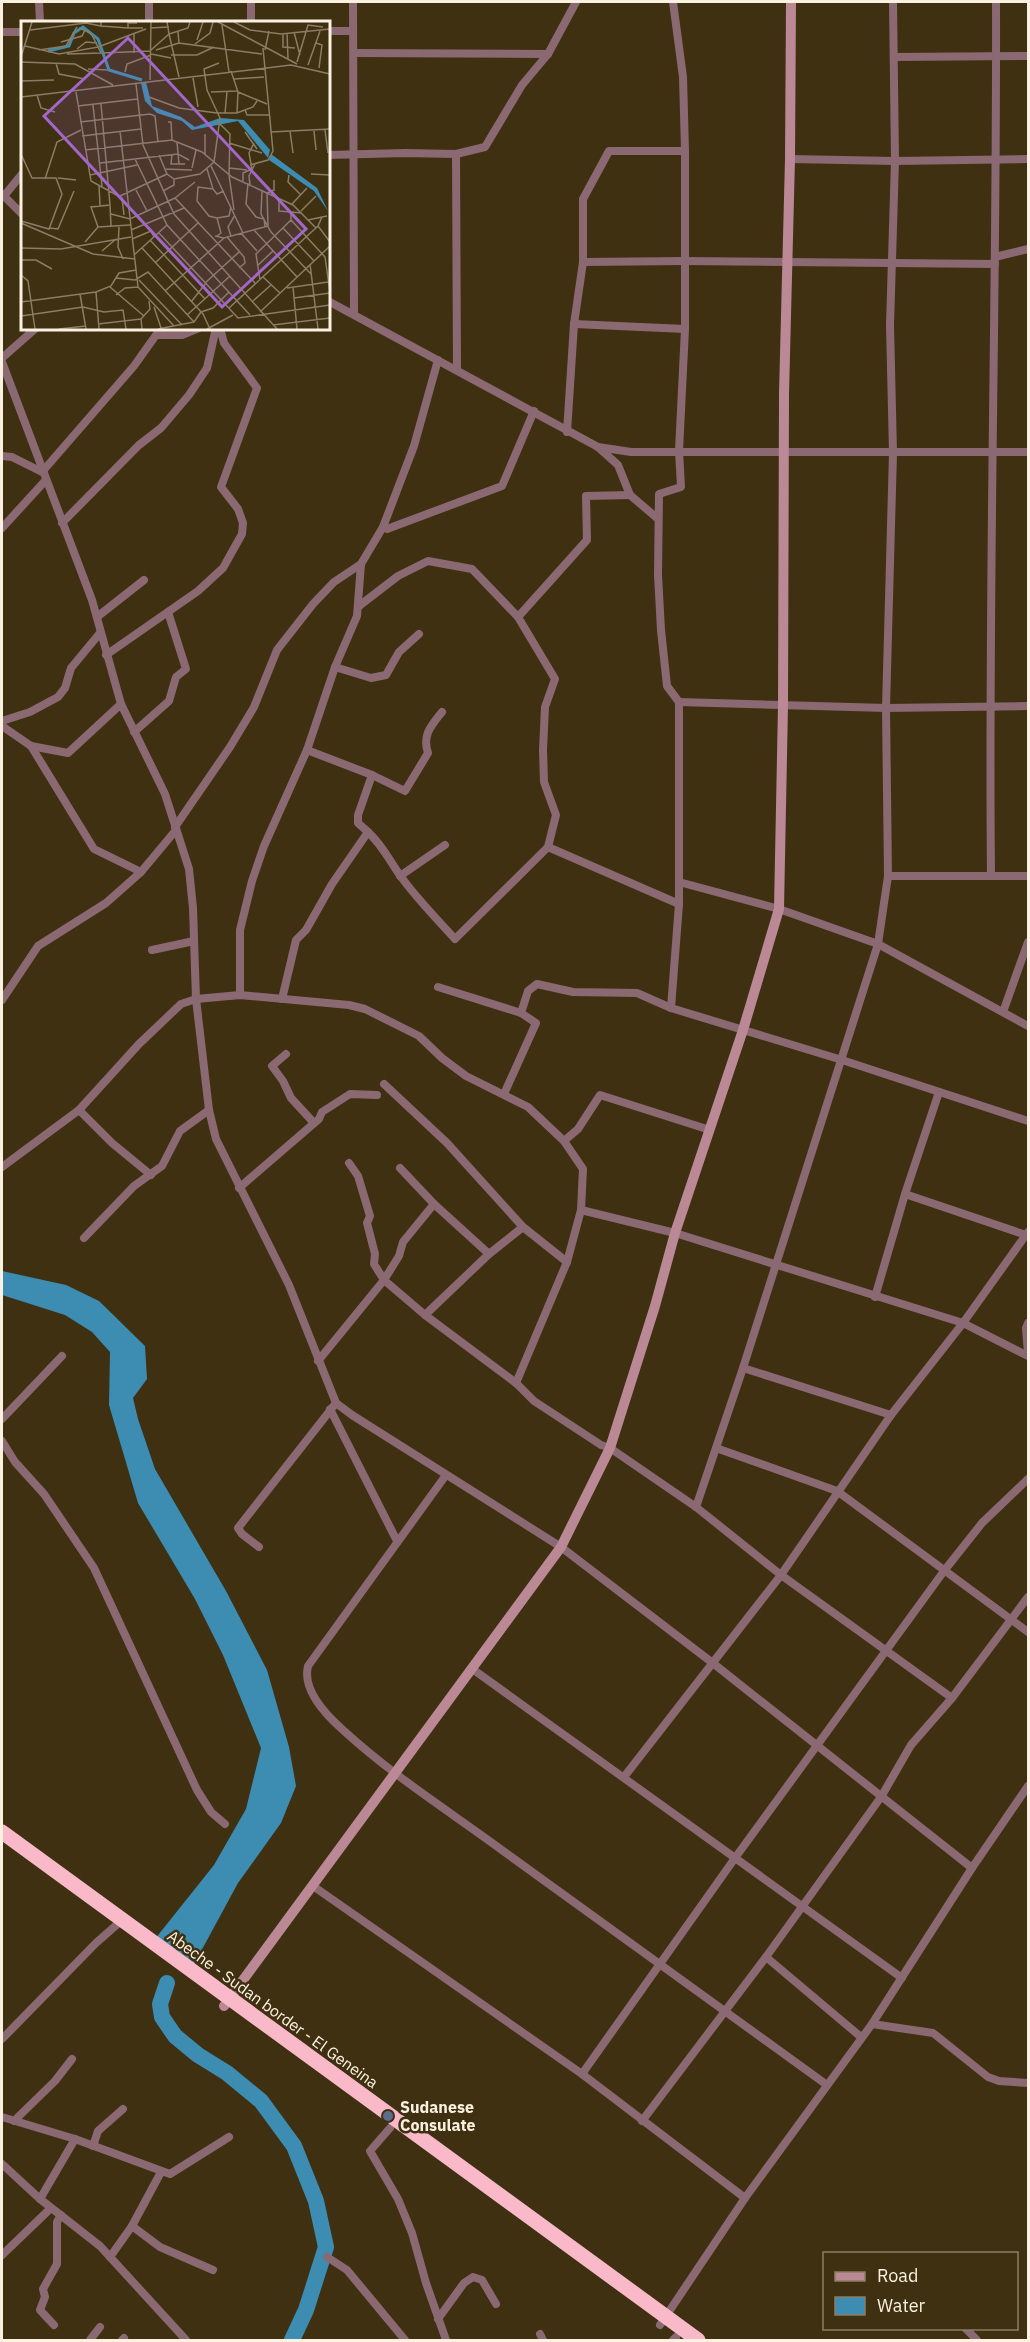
<svg xmlns="http://www.w3.org/2000/svg" width="1030" height="2342" viewBox="0 0 1030 2342" font-family="'IBM Plex Sans',sans-serif">
  <style>
    .water { fill: #3d8cb1 }
    .lines { fill: none; stroke-linecap: round; stroke-linejoin: round }
    .river { stroke: #3d8cb1; stroke-width: 16 }
    .street { stroke: #8a6972; stroke-width: 8 }
    .secondary { stroke: #bb8895; stroke-width: 10 }
    .highway { stroke: #f9b9c9; stroke-width: 15 }
    .service-dot { fill: #5c6f8a; stroke: #3f3012; stroke-width: 2 }
    .labels { text-anchor: middle; stroke-width: 5; stroke-linejoin: round; paint-order: stroke }
    .street-label { font-size: 16px; fill: #fbf1e0; stroke: #3f3012 }
    .poi-label { font-size: 16px; font-weight: bold; fill: #fbf1e0; stroke: #3f3012; text-anchor: start }
    .inset-river { fill: none; stroke: #3d8cb1; stroke-width: 3 }
    .inset-road { fill: none; stroke: #8a7d64; stroke-width: 1.5 }
    .view { fill: #a167c9; fill-opacity: 0.15; stroke: #a167c9; stroke-width: 3 }
    .inset-edge { fill: none; stroke: #fbf1e0; stroke-width: 3 }
  </style>
  <rect width="100%" height="100%" fill="#3f3012"/>
  <!-- water -->
  <polygon class="water" points="2,1271 66,1285 99,1301 145,1346 147,1379 133,1398 138,1419 155,1469 226,1591 267,1670 289,1747 296,1786 281,1823 238,1883 193,1966 155,1939 214,1865 246,1809 261,1748 223,1655 195,1599 138,1503 109,1405 110,1352 92,1332 65,1315 2,1295"/>
  <g class="lines">
    <!-- river -->
    <polyline class="river" points="167,1983 160,2004 162,2017 175,2036 198,2055 227,2073 261,2101 294,2146 316,2201 326,2247 306,2310 292,2340"/>
    <!-- street -->
    <g class="street">
      <polyline points="39,2 40,22"/>
      <polyline points="251,2 251,22"/>
      <polyline points="353,2 354,313"/>
      <polyline points="673,2 683,77 685,151 685,329 679,451 681,487 659,494 658,575 661,630 667,686 679,702 679,904 671,1008 842,1060 1028,1121"/>
      <polyline points="149,22 149,2"/>
      <polyline points="328,31 352,31"/>
      <polyline points="2,32 22,32"/>
      <polyline points="354,53 548,54"/>
      <polyline points="894,57 1028,56"/>
      <polyline points="456,154 457,369"/>
      <polyline points="328,155 405,153 456,154 485,147 522,85 548,54 576,2"/>
      <polyline points="790,159 895,161 1028,159"/>
      <polyline points="2,194 22,214"/>
      <polyline points="4,196 22,174"/>
      <polyline points="995,257 1028,249"/>
      <polyline points="583,262 685,261 995,264"/>
      <polyline points="328,301 598,447 618,465 630,495 657,518"/>
      <polyline points="574,324 685,329"/>
      <polyline points="158,335 182,335 199,328"/>
      <polyline points="2,358 36,328"/>
      <polyline points="2,362 92,600 121,704 165,794 189,869 193,908 196,999 209,1110 216,1139 289,1285 336,1403 352,1415 561,1547 714,1664 972,1868"/>
      <polyline points="567,432 574,324 583,262 583,199 609,151 685,151"/>
      <polyline points="598,447 631,452 1028,452"/>
      <polyline points="2,456 12,457 42,472 134,366 161,328"/>
      <polyline points="62,523 139,445 161,428 189,395 207,368 216,328"/>
      <polyline points="383,527 387,529 502,486 534,411"/>
      <polyline points="2,528 45,481"/>
      <polyline points="359,606 398,576 428,561 472,569 518,617"/>
      <polyline points="97,617 144,580"/>
      <polyline points="106,655 198,591 223,568 242,534 243,523 238,509 221,487 257,388 224,343 220,328"/>
      <polyline points="335,667 371,678 386,675 399,652 419,634"/>
      <polyline points="679,702 886,708 1028,706"/>
      <polyline points="2,721 30,712 58,697 65,688 71,668 100,633"/>
      <polyline points="2,726 31,746 68,753 121,704"/>
      <polyline points="134,732 169,701 176,677 186,669 168,612"/>
      <polyline points="31,746 94,849 141,872"/>
      <path d="M372,775L405,791L428,753C422,735 431,726 442,712"/>
      <polyline points="175,827 230,747 254,707 277,650 313,604 334,582 361,564"/>
      <path d="M368,832C385,848 389,861 402,878C418,900 437,919 455,939L548,847L556,815L544,782L543,750L545,707L555,679L518,617L587,540L586,496L630,495"/>
      <polyline points="548,847 679,904"/>
      <polyline points="400,876 445,845"/>
      <polyline points="888,876 1028,876"/>
      <path d="M991,876C988,585 997,293 996,2"/>
      <polyline points="679,882 779,909 878,944 1028,1026"/>
      <polyline points="152,950 194,941"/>
      <polyline points="438,987 521,1013 536,1023 504,1094"/>
      <polyline points="240,995 240,930 252,881 264,846 307,750 335,667 357,616 361,564 383,527 414,446 438,360"/>
      <polyline points="282,999 296,940 306,930 332,884 368,832 358,823 358,815 372,775 307,750"/>
      <polyline points="2,1000 38,946 106,903 141,872 176,830"/>
      <polyline points="1003,1012 1028,942"/>
      <polyline points="521,1013 528,991 537,984 573,992 637,993 671,1008"/>
      <polyline points="286,1054 272,1066 283,1081 291,1098 314,1123"/>
      <polyline points="384,1084 447,1143 523,1227 567,1262"/>
      <polyline points="79,1110 112,1143 151,1175"/>
      <polyline points="564,1141 578,1129 600,1095 710,1130"/>
      <polyline points="349,1163 358,1176 370,1216 367,1223 375,1254 374,1264 384,1280 425,1315 516,1383 534,1401 601,1445 610,1448 696,1507 781,1575 952,1698"/>
      <polyline points="2,1167 79,1110 139,1044 181,1004 196,999 240,995 349,1005 365,1009 419,1036 442,1058 466,1076 528,1107 564,1141 583,1169 581,1210 567,1262 516,1383"/>
      <polyline points="400,1168 434,1204 489,1254 425,1315"/>
      <polyline points="239,1188 319,1119 322,1112 350,1094 377,1095"/>
      <polyline points="905,1194 1026,1235"/>
      <polyline points="581,1210 675,1233 963,1323 1028,1356"/>
      <polyline points="84,1238 134,1186 162,1166 180,1131 209,1110"/>
      <polyline points="489,1254 523,1227"/>
      <polyline points="875,1297 905,1194 939,1092"/>
      <polyline points="1028,1323 1026,1328 1028,1354"/>
      <polyline points="318,1361 384,1280 399,1256 403,1242 434,1204"/>
      <polyline points="743,1368 891,1415"/>
      <polyline points="330,1409 397,1541"/>
      <polyline points="2,1419 62,1356"/>
      <polyline points="2,1441 15,1462 44,1494 94,1568 197,1790 211,1812 225,1824"/>
      <polyline points="716,1448 837,1491 1028,1632"/>
      <path d="M446,1475L308,1666C302,1690 326,1715 343,1730C393,1776 452,1813 506,1853C613,1931 720,2008 827,2085"/>
      <polyline points="696,1507 743,1368 878,944 888,876 886,708 893,453 890,325 895,161 893,2"/>
      <polyline points="259,1547 242,1534 238,1528 336,1403"/>
      <polyline points="471,1668 902,1978"/>
      <polyline points="624,1777 781,1575 891,1415 963,1323 1028,1232"/>
      <polyline points="313,1886 582,2074 745,2198"/>
      <polyline points="766,1957 861,2037"/>
      <polyline points="872,2024 933,2033 988,2077 999,2081 1028,2083"/>
      <polyline points="2,2039 96,1943 121,1921"/>
      <polyline points="582,2074 735,1858 944,1571 982,1523 1028,1479"/>
      <polyline points="2,2117 75,2139 170,2174 229,2137"/>
      <polyline points="14,2121 55,2081 72,2059"/>
      <polyline points="642,2121 766,1957 881,1797 911,1745 952,1698 1028,1597"/>
      <polyline points="390,2128 370,2151 398,2199 412,2233 426,2283 446,2340"/>
      <polyline points="93,2146 98,2131 123,2109"/>
      <polyline points="2,2164 40,2199 100,2246 186,2340"/>
      <polyline points="40,2199 75,2139"/>
      <polyline points="132,2226 160,2247 213,2270"/>
      <polyline points="2,2255 51,2208"/>
      <polyline points="110,2257 132,2226 161,2172"/>
      <polyline points="327,2257 347,2270 405,2340"/>
      <polyline points="438,2319 464,2283 473,2277 482,2280 496,2304"/>
      <polyline points="54,2325 40,2310 45,2297 43,2289 57,2264 57,2222 61,2215"/>
      <polyline points="660,2325 745,2198 872,2024 972,1868 1028,1786"/>
      <polyline points="965,2328 977,2340"/>
      <polyline points="540,2334 543,2340"/>
      <polyline points="90,2340 100,2327"/>
      <polyline points="122,2340 124,2338"/>
      <polyline points="673,2340 676,2337"/>
    </g>
    <!-- secondary -->
    <polyline class="secondary" points="224,2006 561,1547 610,1448 655,1306 675,1233 743,1030 779,909 783,705 784,394 790,159 791,2"/>
    <!-- highway -->
    <polyline class="highway" points="2,1832 698,2340"/>
  </g>
  <!-- markers -->
  <circle class="service-dot" cx="388" cy="2116" r="6"/>
  <g class="labels">
    <!-- street labels -->
    <g class="street-label">
      <text transform="translate(273 2009) rotate(36)" y="6">Abeche - Sudan border - El Geneina</text>
    </g>
    <!-- poi labels -->
    <g class="poi-label">
      <text x="400" y="2113">Sudanese<tspan x="400" dy="18">Consulate</tspan></text>
    </g>
  </g>
  <!-- overview -->
  <g transform="translate(21 21)">
    <rect width="309" height="309" fill="#3f3012"/>
    <path d="M125,61L131,85L160,96L174,106L199,97L223,99L249,129L247,137L217,100L171,109L161,100L136,92L124,80L120,62ZM250,133L296,167L307,190L293,170L248,139Z" fill="#3d8cb1"/>
    <path class="inset-river" d="M27,30L48,25L53,12L62,6L77,18L88,49L121,59"/>
    <path class="inset-road" d="M197,1L276,43M213,1L229,9L260,13L309,8M116,2H107V7H122M201,4L208,51M80,5L107,7M58,7L70,12L77,26L125,8M129,7L148,6M9,9L65,2L80,5V1M157,11L158,22L241,33M273,11L279,34M266,12L267,38M113,13V32M262,13V26L274,27M176,19L182,1M40,21L61,15L64,9M295,22L301,24L298,47M174,23L189,12L192,1M4,25L38,33L77,26L80,32L46,33M56,28L65,21L76,22M18,29L45,25L56,6M130,29L148,13L146,1M135,29L158,22M244,29L248,10M80,32L130,30M130,33L150,37M150,34H176L193,26M0,36L11,1M0,41L54,43L92,64M276,41L287,4L302,6M35,42L38,53L64,58M287,44L299,10M67,48L87,49M210,50L217,71L216,92M104,51L106,43L130,34M158,56L148,13L167,7L169,1M172,57L177,86M213,58L243,56M129,59L130,1M0,60L33,59M115,63L122,124L153,193L256,308M55,71L70,160L101,177L103,194M190,71L216,70M217,71L246,83M16,74L20,87L34,91M0,76L270,44L309,53M128,76L158,87L196,92H216L232,86L236,80M72,84L81,165M57,85L116,78M224,89L226,94H248M204,92L206,71M59,101L129,93L134,95L137,121M147,101H150L151,119M198,102L209,113L208,153M304,109L307,132M99,110L117,266L153,305M269,110L272,132M293,110L295,129M224,111L236,128M250,111L309,108M61,115L120,108M156,121L158,143M208,122L241,132M64,129L151,119L181,131L211,156L272,184L295,207M0,133L11,157H35L41,173L28,208L0,200M151,133L150,143H164M184,133V113M138,134L146,153L153,158L179,153L193,141L199,97L186,69L183,48L198,42M114,138L146,204L229,294M79,142L157,133L168,139M229,144L247,139L252,130L242,27M190,145L222,212M171,147L175,129M208,147L226,149M143,148L171,149M186,148L192,168L196,173L203,170M290,153L309,154M69,154L116,144M208,154L213,189M268,154L267,161L280,174M37,157L55,159M24,158L36,121L60,109M222,160V152L231,148L228,132L233,122M227,162L225,183L235,196L243,198L244,206M78,164L79,185M229,164L228,155L234,143M192,168L177,166L176,180L188,195L196,197L200,212L196,215M115,169L126,190M142,170L153,164V158M241,170L240,193L250,211L290,253M99,175L146,153M154,177L174,161M258,178V190L281,192M271,183L286,167M89,184L90,205M280,190L295,175M270,192V199L304,236L309,271M90,193L109,198L154,177L234,262M301,196L297,205L309,221M196,197L208,195L210,186M287,199L306,195M0,202L72,233L114,238M247,205L246,172L253,169V159M77,206L70,186L89,184L80,83M98,206L97,226L102,238M28,207L37,208L53,170M262,207L293,240M110,209L163,187M233,209L276,256M138,212L217,297L309,284M220,212L236,230M194,215L203,217L247,205M210,215L207,206L214,194M206,216L223,236L224,242L218,247M111,218L130,210L133,216M129,219L184,278M64,221L77,206L109,204M0,227L40,228L110,216M121,227L182,293L189,308M81,230L95,218M113,234L146,204M0,239H15L31,248M134,242L177,202M289,243L297,308M236,245L252,230M0,254L7,260L14,308M242,256L259,272M95,257L114,259L127,251L173,301M118,259L161,304M239,259L235,233L270,199M184,262L218,231M89,266L123,295M272,266L276,308M266,267L307,261M144,270L203,217M75,271L78,308M59,273L65,308M95,274L104,267L117,266M273,277L309,272M232,280L250,264M0,281L75,271L90,265L98,252L115,249M170,281L185,262M133,286L140,307M208,287L297,205M239,291L309,225M166,294L209,255M0,295L62,286L83,291L102,289L105,308M173,301L180,291L192,287L208,271M77,303L120,298M252,304L309,297M38,308L65,305M121,308L120,298L129,288L128,280M137,308L173,301M186,308L212,294"/>
    <path class="view" d="M107,17L285,208L201,286L23,95Z"/>
    <rect width="309" height="309" class="inset-edge"/>
  </g>
  <!-- border -->
  <rect width="1030" height="2342" fill="none" stroke="#fbf1e0" stroke-width="6"/>
  <!-- legend -->
  <rect x="823" y="2252" width="195" height="78" fill="#3f3012" stroke="#8a7d64" stroke-width="1.5"/>
  <rect x="835" y="2272" width="30" height="9" fill="#bb8895" stroke="#8a7d64" stroke-width="1.5"/>
  <text x="877" y="2282" font-size="18" fill="#fbf1e0">Road</text>
  <rect x="835" y="2297" width="30" height="18" fill="#3d8cb1" stroke="#8a7d64" stroke-width="1.5"/>
  <text x="877" y="2312" font-size="18" fill="#fbf1e0">Water</text>
</svg>
